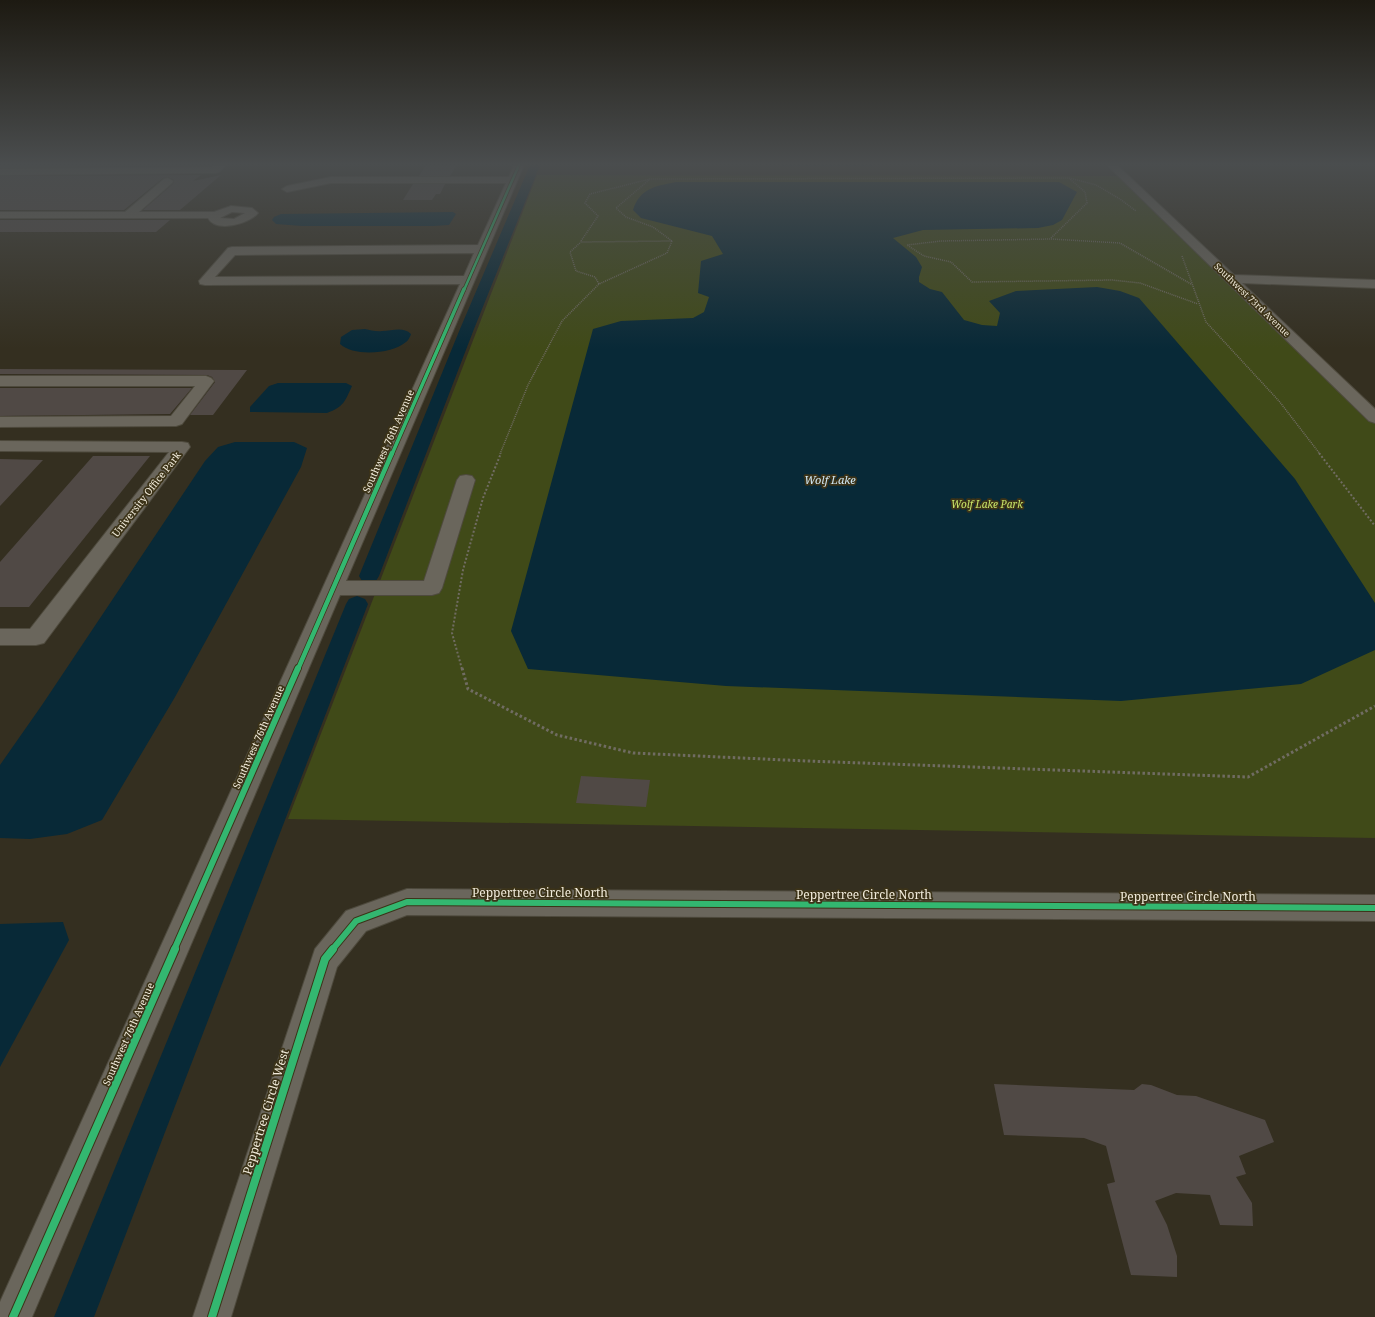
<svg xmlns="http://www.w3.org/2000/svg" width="1375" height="1317" viewBox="0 0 1375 1317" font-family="'Noto Serif',serif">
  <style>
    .green { fill: #404a18 }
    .water { fill: #082937 }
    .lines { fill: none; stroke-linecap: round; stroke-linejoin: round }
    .canal { fill: #082937; fill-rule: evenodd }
    .building { fill: #504945 }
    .minor-casing { stroke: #4e4a3d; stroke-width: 2 }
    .path-far2 { stroke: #706c62; stroke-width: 1.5; stroke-dasharray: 1 1; stroke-linecap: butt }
    .path-far1 { stroke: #706c62; stroke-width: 2; stroke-dasharray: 2 2; stroke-linecap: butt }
    .path { stroke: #706c62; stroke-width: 3; stroke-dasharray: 2.5 2.5; stroke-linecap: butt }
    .minor { fill: #6a665c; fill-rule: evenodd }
    .cycleway-far4-casing { stroke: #3c3318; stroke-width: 4 }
    .cycleway-far3-casing { stroke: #3c3318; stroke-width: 5 }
    .cycleway-far2-casing { stroke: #3c3318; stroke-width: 6 }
    .cycleway-far1-casing { stroke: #3c3318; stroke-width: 8 }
    .cycleway-casing { stroke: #3c3318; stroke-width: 10 }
    .cycleway-far4 { stroke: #33b770; stroke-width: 2.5 }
    .cycleway-far3 { stroke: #33b770; stroke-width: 3.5 }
    .cycleway-far2 { stroke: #33b770; stroke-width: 4.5 }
    .cycleway-far1 { stroke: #33b770; stroke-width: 6 }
    .cycleway { stroke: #33b770; stroke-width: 8 }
    .labels { text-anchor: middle; stroke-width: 3.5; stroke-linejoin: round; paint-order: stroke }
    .far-street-label { font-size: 9px; fill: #f2ecdc; stroke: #3c3318 }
    .street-label { font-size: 10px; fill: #f2ecdc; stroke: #3c3318 }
    .park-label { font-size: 10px; font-style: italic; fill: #cae86b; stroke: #3c3318 }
    .water-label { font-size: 11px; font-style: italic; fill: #d0e8f5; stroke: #3c3318 }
    .near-street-label { font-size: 12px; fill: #f2ecdc; stroke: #3c3318 }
  </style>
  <rect width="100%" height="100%" fill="#342f20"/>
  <!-- green -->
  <polygon class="green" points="537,175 1124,176 1375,421 1375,838 288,819"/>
  <!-- water -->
  <g class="water">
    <rect x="782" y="165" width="91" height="1"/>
    <path d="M676,182H1059L1077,192L1062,220L1053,225L1038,228L923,230L893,238L916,257L922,267L919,277V282L930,289L942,292L964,320L982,325L997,326L1000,313L989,301L1016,291L1097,287L1120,291L1139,298L1295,479L1375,603V650L1301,684L1121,701L726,686L528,669L511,631L593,329L621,321L693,318L704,312L709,297L698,293L701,261L723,254L712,236L641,218L633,210C640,188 656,186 676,182Z"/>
    <polygon points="453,212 456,214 449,225 433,226 302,226 276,224 272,220 274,217 281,214"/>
    <path d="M365,329C370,330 377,332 382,331C392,331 403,326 411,334C410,337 408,341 406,342C392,354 354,357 340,344L341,337L352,330Z"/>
    <path d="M278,383H346L352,386C345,401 344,407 327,413L250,412V407L269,386Z"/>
    <polygon points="235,442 294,442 307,448 301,467 175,697 102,820 67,834 30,839 0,838 0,765 42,705 205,461 218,447"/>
    <polygon points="63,922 69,940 0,1067 0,924"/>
  </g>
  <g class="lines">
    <!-- canal -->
    <g class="canal">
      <polygon points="530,165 540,165 474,329 379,576 376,581 369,583 362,581 359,576 460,329"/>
      <polygon points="357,596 365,599 368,604 94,1317 54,1317 346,604 349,599"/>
    </g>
  </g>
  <!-- building -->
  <g class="building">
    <polygon points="0,165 213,165 0,168"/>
    <polygon points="426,165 457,165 450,176 419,176"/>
    <polygon points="201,175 193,181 221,175 180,210 143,210 173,184 174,180 168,177 163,178 124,210 0,210 0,176"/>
    <polygon points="413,184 445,184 440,194 436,194 432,200 403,200"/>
    <polygon points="0,220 170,220 156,232 0,232"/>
    <polygon points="0,369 247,370 213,415 190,415 215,382 212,377 207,375 0,374"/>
    <polygon points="0,388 192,388 170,414 0,416"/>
    <polygon points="93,456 150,456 29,607 0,607 0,562"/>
    <polygon points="0,459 43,460 0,506"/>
    <polygon points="581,776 650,780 646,807 576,803"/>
    <polygon points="994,1084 1134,1090 1142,1084 1151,1085 1177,1095 1196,1096 1265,1120 1274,1142 1239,1156 1246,1174 1236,1177 1252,1203 1253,1226 1220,1225 1210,1195 1176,1193 1155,1201 1167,1225 1177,1256 1177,1277 1131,1275 1107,1184 1115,1182 1106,1146 1084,1138 1004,1135"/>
  </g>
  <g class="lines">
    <defs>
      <g id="minor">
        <polygon points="215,165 226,165 219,172 215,173 0,175 0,169 212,167"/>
        <path d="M514,165H524L346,581H424L457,480L460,476L466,475L472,476L475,480L442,588L439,593L432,595H340L32,1317H0V1302L460,284L205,285L200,284L199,281L228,248L232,247L478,245L506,183H331L287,192L282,189L287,186L331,177H509ZM474,253L464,276L215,277L235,255Z"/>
        <polygon points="1107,165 1117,165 1234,275 1375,280 1375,288 1242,283 1375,409 1375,423 1369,421"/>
        <path d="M168,178L173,181L172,183L139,212H214L231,206L252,208L258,213C249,224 216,233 208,218H0V212H125L164,179ZM232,212L245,213L234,219L220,218Z"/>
        <polygon points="0,376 206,376 211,378 214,381 182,424 176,426 0,427 0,417 171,416 195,386 0,386"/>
        <polygon points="0,441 182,442 188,443 190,447 44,643 36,645 0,645 0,629 30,629 169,452 0,451"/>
        <polygon points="407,889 1375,895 1375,921 407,915 366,931 337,967 231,1317 193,1317 315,949 346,911"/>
      </g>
    </defs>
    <!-- minor casing -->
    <use href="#minor" class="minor-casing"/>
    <!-- path-far2 -->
    <g class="path-far2">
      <polyline points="649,180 616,208 626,217 653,227 672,241"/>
      <polyline points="1051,238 1087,203 1085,192 1070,179"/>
      <polyline points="581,241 598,216 585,203 590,194 650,179 1069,178 1096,185 1120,199 1136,211"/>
      <polygon points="672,241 667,253 599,284 595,277 576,271 570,252 581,242"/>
      <polyline points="1182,256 1206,322 1279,401 1320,454"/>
      <polyline points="1191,284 1120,243 1051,239 941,241 907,245 924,256 951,262 972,282 1112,280 1140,283 1198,304"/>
      <polyline points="500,454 528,385 562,321 599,284"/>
    </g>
    <!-- path-far1 -->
    <g class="path-far1">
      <polyline points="1319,453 1375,526"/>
      <polyline points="462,669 452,633 463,570 483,498 501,453"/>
    </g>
    <!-- path -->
    <polyline class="path" points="462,668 468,689 557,735 633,753 807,761 1248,777 1375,706"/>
    <!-- minor -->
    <use href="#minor" class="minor"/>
    <defs>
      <polyline id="cycleway-far4" points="464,290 519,165"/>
      <polyline id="cycleway-far3" points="392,454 464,289"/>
      <polyline id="cycleway-far2" points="298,669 392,453"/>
      <g id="cycleway-far1">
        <polyline points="174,950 298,668"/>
        <polyline points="332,950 356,921 407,902 1375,908"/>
      </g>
      <g id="cycleway">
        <polyline points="13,1317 175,949"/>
        <polyline points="212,1317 325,959 333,949"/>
      </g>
    </defs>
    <!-- cycleway-far4 casing -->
    <use href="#cycleway-far4" class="cycleway-far4-casing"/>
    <!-- cycleway-far3 casing -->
    <use href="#cycleway-far3" class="cycleway-far3-casing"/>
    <!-- cycleway-far2 casing -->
    <use href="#cycleway-far2" class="cycleway-far2-casing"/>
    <!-- cycleway-far1 casing -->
    <use href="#cycleway-far1" class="cycleway-far1-casing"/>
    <!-- cycleway casing -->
    <use href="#cycleway" class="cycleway-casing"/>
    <!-- cycleway-far4 -->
    <use href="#cycleway-far4" class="cycleway-far4"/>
    <!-- cycleway-far3 -->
    <use href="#cycleway-far3" class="cycleway-far3"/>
    <!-- cycleway-far2 -->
    <use href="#cycleway-far2" class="cycleway-far2"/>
    <!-- cycleway-far1 -->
    <use href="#cycleway-far1" class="cycleway-far1"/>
    <!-- cycleway -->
    <use href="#cycleway" class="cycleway"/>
  </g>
  <!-- sky -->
  <linearGradient id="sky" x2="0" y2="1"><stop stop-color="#1d1a12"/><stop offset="0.47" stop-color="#4a4d4e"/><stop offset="1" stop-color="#4a4d4e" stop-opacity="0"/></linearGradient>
  <rect width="1375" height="349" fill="url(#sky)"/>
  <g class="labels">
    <!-- far-street labels -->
    <g class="far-street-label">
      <text transform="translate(1252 300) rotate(44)" y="3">Southwest 73rd Avenue</text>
    </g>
    <!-- street labels -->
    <g class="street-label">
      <text transform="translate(388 441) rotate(-66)" y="4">Southwest 76th Avenue</text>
      <text transform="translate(146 494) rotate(-52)" y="4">University Office Park</text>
      <text transform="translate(258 737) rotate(-66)" y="4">Southwest 76th Avenue</text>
      <text transform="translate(128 1034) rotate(-66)" y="4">Southwest 76th Avenue</text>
    </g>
    <!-- park labels -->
    <g class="park-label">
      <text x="987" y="508">Wolf Lake Park</text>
    </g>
    <!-- water labels -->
    <g class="water-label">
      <text x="830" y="484">Wolf Lake</text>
    </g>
    <!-- near-street labels -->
    <g class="near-street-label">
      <text x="540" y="897">Peppertree Circle North</text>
      <text x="864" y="899">Peppertree Circle North</text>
      <text x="1188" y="901">Peppertree Circle North</text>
      <text transform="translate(266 1112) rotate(-73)" y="4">Peppertree Circle West</text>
    </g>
  </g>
</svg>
